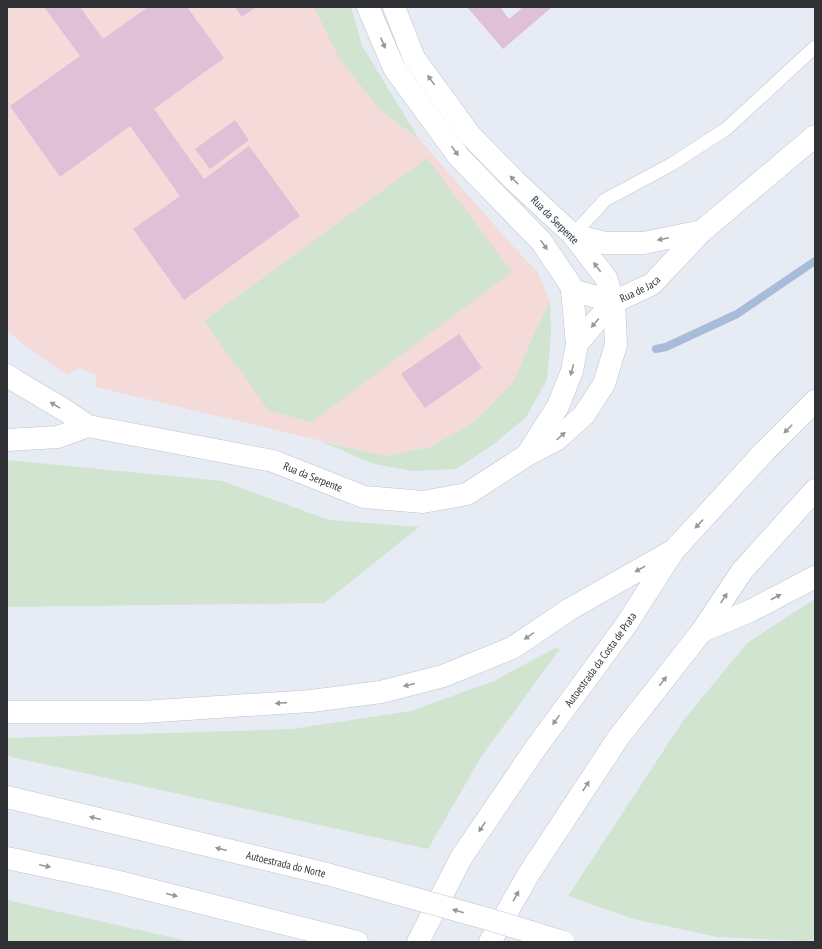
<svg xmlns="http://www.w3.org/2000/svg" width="822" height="949" viewBox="0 0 822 949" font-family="'PT Sans Narrow',sans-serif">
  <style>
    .education { fill: #f5dada }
    .green { fill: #d1e4d0 }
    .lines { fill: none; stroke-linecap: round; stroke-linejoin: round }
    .stream { stroke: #a8bcd9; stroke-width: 8 }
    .building { fill: #dfc0d7 }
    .service-casing { stroke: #bfc4cd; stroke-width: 14 }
    .tertiary-casing { stroke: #bfc4cd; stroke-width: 23 }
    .secondary-casing { stroke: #bfc4cd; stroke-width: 23 }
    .motorway-casing { stroke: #bfc4cd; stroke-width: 23 }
    .service { stroke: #fff; stroke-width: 13 }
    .tertiary { stroke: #fff; stroke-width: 22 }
    .secondary { stroke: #fff; stroke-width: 22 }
    .motorway { stroke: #fff; stroke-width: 22 }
    .motorway-bridge-casing { stroke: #bfc4cd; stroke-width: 23; stroke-linecap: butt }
    .motorway-bridge { stroke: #fff; stroke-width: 22 }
    .oneway { fill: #97989a }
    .labels { text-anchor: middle; stroke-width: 3; stroke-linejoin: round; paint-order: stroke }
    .street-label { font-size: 11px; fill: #2f3135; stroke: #f5f9fe }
  </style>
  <rect width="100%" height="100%" fill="#e6ebf4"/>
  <!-- education -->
  <polygon class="education" points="7,7 314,7 339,58 380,110 419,139 510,243 538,273 550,302 533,336 514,381 473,423 430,447 385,456 96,387 96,375 79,368 67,375 24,345 7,330"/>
  <!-- green -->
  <g class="green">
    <polygon points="314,7 351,7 362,46 419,139 380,110 339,58"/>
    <polygon points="427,158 512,272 312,422 269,411 204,321"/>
    <polygon points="550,302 551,333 547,380 526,417 494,444 456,469 412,471 374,464 320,441 386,456 430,447 473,423 514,381 533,336"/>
    <polygon points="7,460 222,481 329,520 419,527 324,603 7,607"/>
    <polygon points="815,599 815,940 805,941 718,937 633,919 568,896 683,721 747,643"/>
    <polygon points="555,648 560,649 481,757 428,849 7,756 7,738 292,729 411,711 494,681"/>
    <polygon points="7,900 192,942 7,942"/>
  </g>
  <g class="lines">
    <!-- stream -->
    <polyline class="stream" points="656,349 666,347 737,314 815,261"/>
  </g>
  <!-- building -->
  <g class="building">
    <polygon points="44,7 80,7 103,39 148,7 187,7 224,58 154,109 204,179 249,146 300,216 184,300 133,229 180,196 130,126 60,177 10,106 80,56"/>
    <polygon points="235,7 256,7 242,17"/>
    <polygon points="467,7 500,7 509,19 523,7 552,7 503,49"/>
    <polygon points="235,120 249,140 210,169 195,149"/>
    <polygon points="459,334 482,368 425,408 401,374"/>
  </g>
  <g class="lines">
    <defs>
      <polyline id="service" points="573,235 605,200 672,164 726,129 815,47"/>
      <g id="tertiary">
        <polyline points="573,235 605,243 644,243 702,231"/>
        <path id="s1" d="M614,302L652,284L702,231L815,136"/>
      </g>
      <g id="secondary">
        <polyline points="368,7 394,68 459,157 541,241 570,284 572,290 577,344 572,371 558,406 527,455"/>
        <polyline points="572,290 614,302"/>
        <polyline points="577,344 597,320 614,302"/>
        <path id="s2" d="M7,375L14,380L66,411L88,426L273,461L364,497L423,502L467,494L527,455L556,440L584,415L604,384L616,345L614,302L606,278L573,235L515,181L470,135L414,58L394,7"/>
        <polyline points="7,440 58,437 88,426"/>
      </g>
      <g id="motorway">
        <polyline points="702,631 750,611 815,577"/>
        <polyline points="7,712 142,712 311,701 381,692 443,676 512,648 570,609 674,550"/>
        <path id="s3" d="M7,797L327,874"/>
        <polyline points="7,858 111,880 357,942"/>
        <path id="s4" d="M418,942L461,858L535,749L626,625L674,550L765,451L815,401"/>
        <polyline points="490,942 528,875 618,738 702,631 742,571 815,490"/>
      </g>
    </defs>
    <!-- service casing -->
    <use href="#service" class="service-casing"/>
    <!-- tertiary casing -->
    <use href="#tertiary" class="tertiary-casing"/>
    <!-- secondary casing -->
    <use href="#secondary" class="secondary-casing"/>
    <!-- motorway casing -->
    <use href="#motorway" class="motorway-casing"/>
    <!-- service -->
    <use href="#service" class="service"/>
    <!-- tertiary -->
    <use href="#tertiary" class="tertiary"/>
    <!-- secondary -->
    <use href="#secondary" class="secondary"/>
    <!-- motorway -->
    <use href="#motorway" class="motorway"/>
    <defs>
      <polyline id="motorway-bridge" points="327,874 495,921 563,942"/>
    </defs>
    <!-- motorway-bridge casing -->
    <use href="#motorway-bridge" class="motorway-bridge-casing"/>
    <!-- motorway-bridge -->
    <use href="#motorway-bridge" class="motorway-bridge"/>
  </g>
  <!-- one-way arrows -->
  <defs><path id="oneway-solid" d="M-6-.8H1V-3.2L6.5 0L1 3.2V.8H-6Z"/></defs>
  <g class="oneway">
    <use href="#oneway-solid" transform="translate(383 43) rotate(67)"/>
    <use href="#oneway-solid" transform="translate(431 80) rotate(-126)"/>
    <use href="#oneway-solid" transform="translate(455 151) rotate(54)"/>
    <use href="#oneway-solid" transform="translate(514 180) rotate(-135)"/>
    <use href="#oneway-solid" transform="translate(663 239) rotate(168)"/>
    <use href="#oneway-solid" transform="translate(544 245) rotate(55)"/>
    <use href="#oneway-solid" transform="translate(597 267) rotate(-127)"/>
    <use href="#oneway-solid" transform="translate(595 323) rotate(130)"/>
    <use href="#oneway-solid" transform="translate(572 370) rotate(105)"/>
    <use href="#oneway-solid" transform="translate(55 405) rotate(-149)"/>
    <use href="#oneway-solid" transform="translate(788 429) rotate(135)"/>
    <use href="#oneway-solid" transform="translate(561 436) rotate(-42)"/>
    <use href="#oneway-solid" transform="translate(699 524) rotate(133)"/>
    <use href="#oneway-solid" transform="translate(640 569) rotate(151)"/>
    <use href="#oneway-solid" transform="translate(776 597) rotate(-28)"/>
    <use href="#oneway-solid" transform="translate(724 598) rotate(-57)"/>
    <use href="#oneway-solid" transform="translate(529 636) rotate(146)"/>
    <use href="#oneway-solid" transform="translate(663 681) rotate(-52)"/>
    <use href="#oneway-solid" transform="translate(409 685) rotate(166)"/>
    <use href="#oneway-solid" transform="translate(281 703) rotate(176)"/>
    <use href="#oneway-solid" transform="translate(556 720) rotate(126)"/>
    <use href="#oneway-solid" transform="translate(586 786) rotate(-57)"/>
    <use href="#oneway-solid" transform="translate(95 818) rotate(-166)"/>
    <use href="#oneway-solid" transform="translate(482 827) rotate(124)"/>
    <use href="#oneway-solid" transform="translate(221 849) rotate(-166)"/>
    <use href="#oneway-solid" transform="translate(45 866) rotate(12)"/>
    <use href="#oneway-solid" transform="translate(172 895) rotate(14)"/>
    <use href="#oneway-solid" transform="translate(516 896) rotate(-61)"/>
    <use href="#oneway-solid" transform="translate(458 911) rotate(-164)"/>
  </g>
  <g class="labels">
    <!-- street labels -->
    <g class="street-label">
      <text transform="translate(555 220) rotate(45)" y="4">Rua da Serpente</text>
      <text dy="4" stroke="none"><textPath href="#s1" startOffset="29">Rua de Jaca</textPath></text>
      <text dy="4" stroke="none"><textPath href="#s2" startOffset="327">Rua da Serpente</textPath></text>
      <text dy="4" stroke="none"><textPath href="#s4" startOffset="337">Autoestrada da Costa de Prata</textPath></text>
      <text dy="4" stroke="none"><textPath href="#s3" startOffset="287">Autoestrada do Norte</textPath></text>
    </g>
  </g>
  <!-- border -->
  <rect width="822" height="949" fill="none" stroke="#2f3135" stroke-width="16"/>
</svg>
